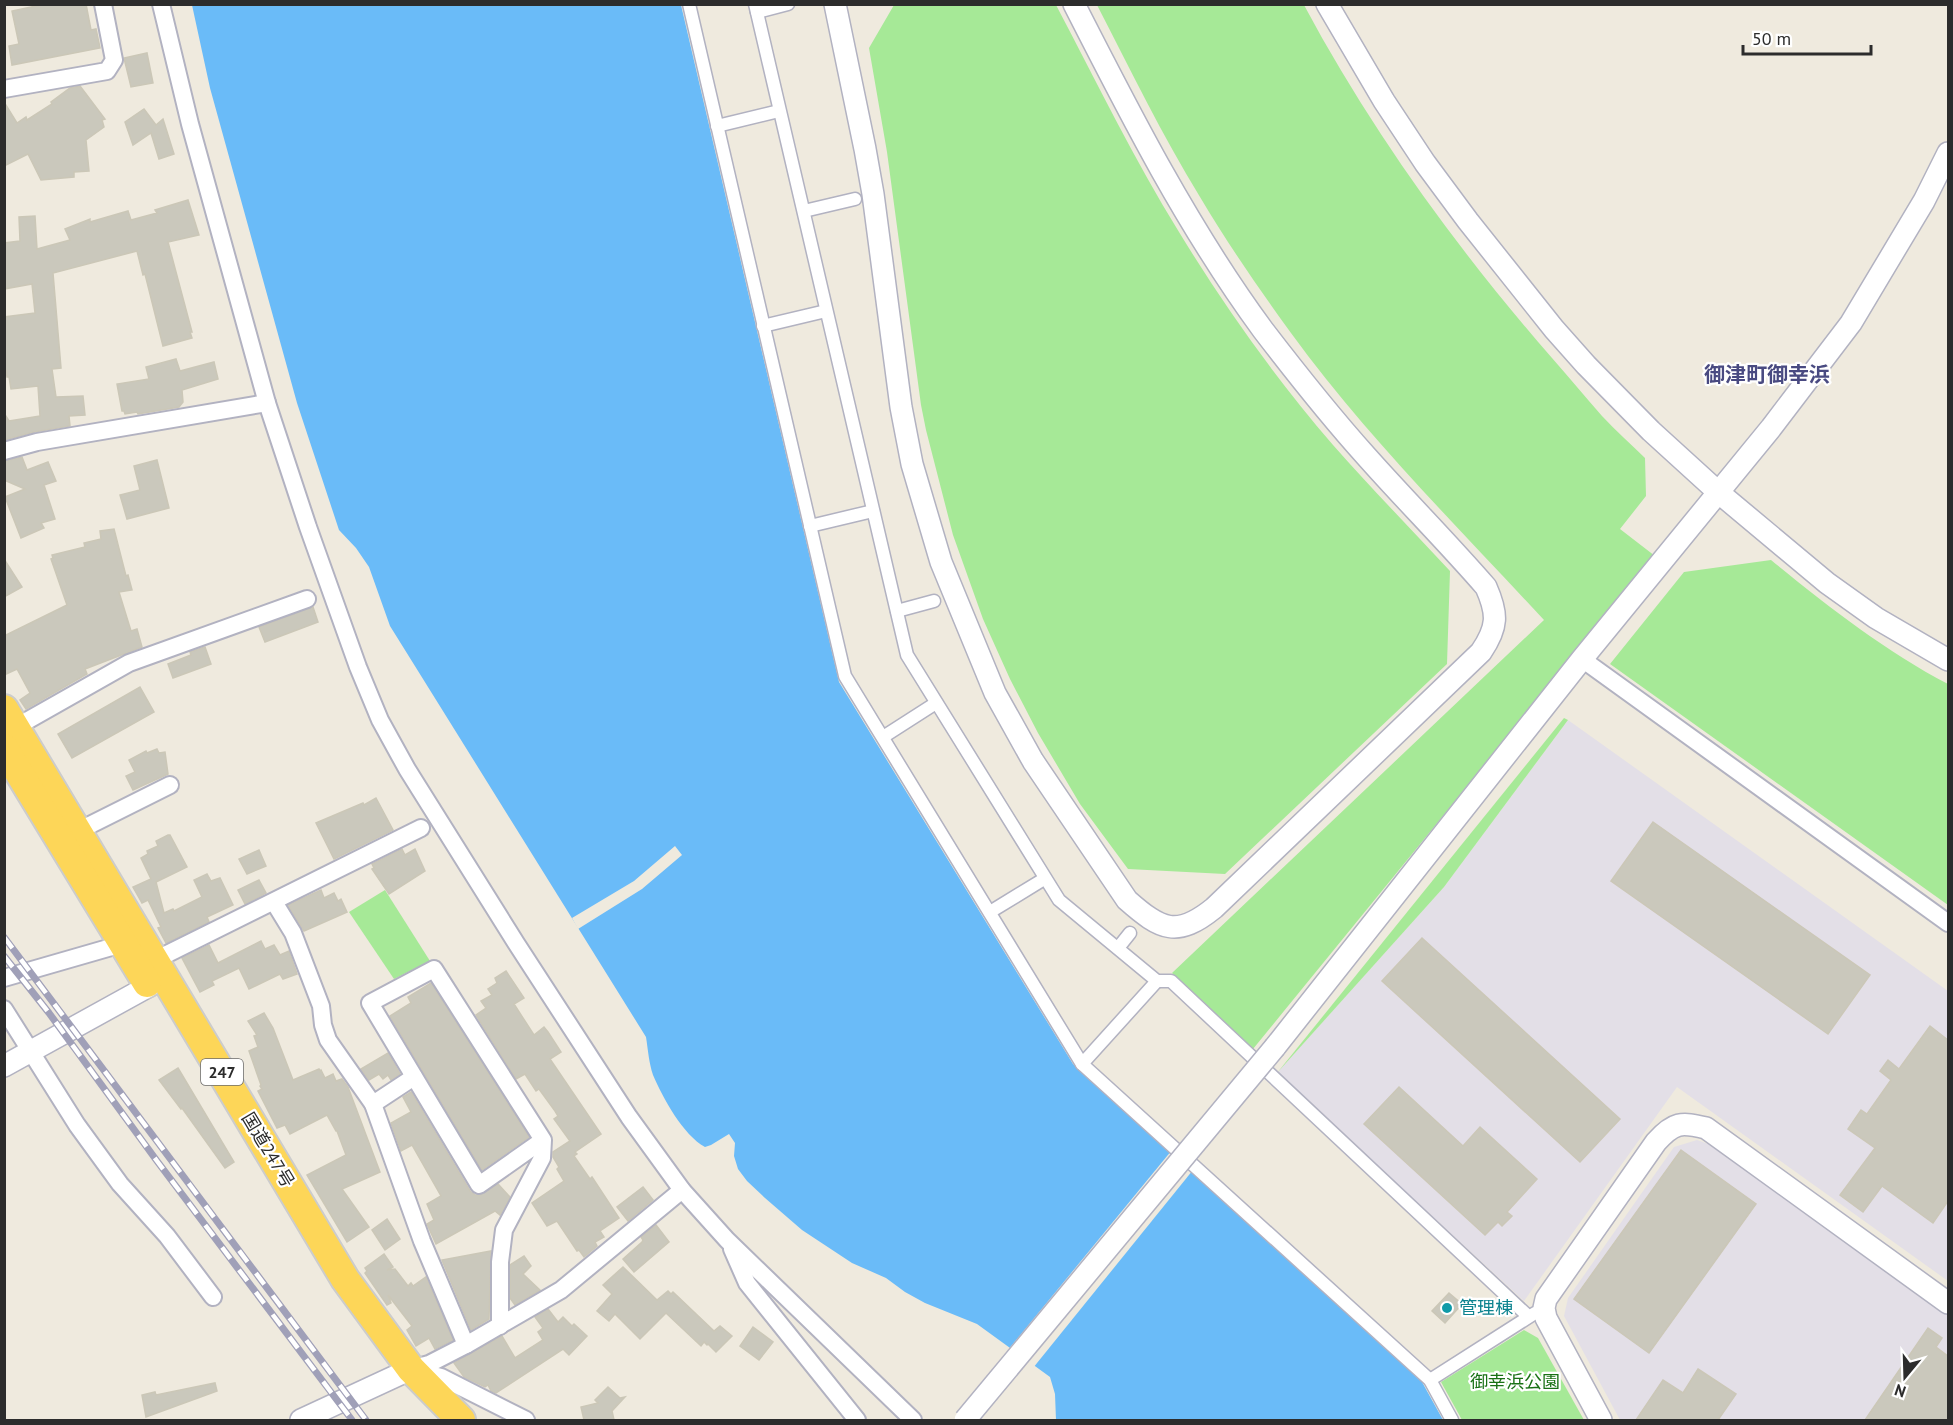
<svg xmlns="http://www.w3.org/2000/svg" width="1953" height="1425" viewBox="0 0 1953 1425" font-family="'PT Sans','Noto Sans JP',sans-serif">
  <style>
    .industrial { fill: #e3dfe7 }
    .green { fill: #a6e997 }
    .water { fill: #6abbf8 }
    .pier { fill: #efeade }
    .building { fill: #cac8bc; stroke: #cbc7b7; stroke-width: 1.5 }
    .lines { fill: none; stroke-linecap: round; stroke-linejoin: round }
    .pedestrian-casing { stroke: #b2b2c1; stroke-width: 15 }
    .minor-casing { stroke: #b2b2c1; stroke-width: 20 }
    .tertiary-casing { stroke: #b2b2c1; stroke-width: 24 }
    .trunk-casing { stroke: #ccc; stroke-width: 32 }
    .pedestrian { stroke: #fff; stroke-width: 12 }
    .minor { stroke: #fff; stroke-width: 16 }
    .tertiary { stroke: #fff; stroke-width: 21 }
    .trunk { stroke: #fdd658; stroke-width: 28 }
    .rail-casing { stroke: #a0a0b8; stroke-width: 7 }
    .rail { stroke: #fff; stroke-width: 4.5; stroke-dasharray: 14; stroke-linecap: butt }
    .tertiary-bridge-casing { stroke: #b2b2c1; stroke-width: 24; stroke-linecap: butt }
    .tertiary-bridge { stroke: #fff; stroke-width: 21 }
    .culture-dot { fill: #0f9aa8; stroke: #fff; stroke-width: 2 }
    .labels { text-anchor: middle; stroke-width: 4.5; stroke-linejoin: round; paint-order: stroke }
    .shield { fill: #fff; stroke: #6b6b6b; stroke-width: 1.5 }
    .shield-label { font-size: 16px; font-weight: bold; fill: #2c2c2c }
    .street-label { font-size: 18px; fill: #2c2c2c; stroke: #fff }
    .culture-label { font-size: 18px; fill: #0d838f; stroke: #fff; text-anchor: start }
    .park-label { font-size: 18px; fill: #197115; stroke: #fff }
    .quarter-label { font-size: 21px; font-weight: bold; fill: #494a81; stroke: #fff }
  </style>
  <rect width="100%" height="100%" fill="#efeade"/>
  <!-- industrial -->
  <g class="industrial">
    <polygon points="1568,720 1948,991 1948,1281 1677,1087 1524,1301 1277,1073 1444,887"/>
    <polygon points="1697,1140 1711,1145 1948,1314 1948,1420 1620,1420 1564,1316 1568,1298 1674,1147"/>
  </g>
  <!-- green -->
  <g class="green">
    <path d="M894,5H1056C1096,81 1134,159 1179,232C1224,306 1276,379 1333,445C1371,488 1411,529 1450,571L1447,664L1225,874L1128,869L1080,804L1038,733L1010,679L983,619L953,535L926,430L921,405L887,152L869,48Z"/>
    <path d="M1097,5H1304C1372,132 1457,249 1552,358C1569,377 1585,397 1602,416C1616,431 1631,444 1645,458L1646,496L1620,529L1655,556L1253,1049L1172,973L1544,620C1458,527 1366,436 1291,333C1259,289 1228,244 1200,197C1162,135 1130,69 1097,5Z"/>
    <path d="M1771,560C1826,605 1885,651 1948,684V905L1610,664L1684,572Z"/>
    <polygon points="1564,718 1568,720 1444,887 1277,1073"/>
    <polygon points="385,890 430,961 394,979 349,912"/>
    <polygon points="1524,1330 1538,1338 1584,1420 1462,1420 1441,1382"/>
  </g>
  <!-- water -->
  <path class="water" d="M192,5H681L839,682L1073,1064L1422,1382L1443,1420H1056L1055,1394L1050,1377L977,1324L925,1303L905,1292L886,1278L852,1263L802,1230L765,1198L747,1181L738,1169L734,1156L735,1143L729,1134L711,1145L705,1147C683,1135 663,1098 653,1075C649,1063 648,1050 646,1037L390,626L369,567L356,548L339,530L297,403L210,88Z"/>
  <!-- pier -->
  <g class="pier">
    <polygon points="675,846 682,855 642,889 578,929 572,918 634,881"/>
    <polygon points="1172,1150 1193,1170 1033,1368 1008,1350"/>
  </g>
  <!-- building -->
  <g class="building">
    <polygon points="45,4 86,4 91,30 96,29 100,48 12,65 9,46 19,44 12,11"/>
    <polygon points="147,53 153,83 131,87 124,58"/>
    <polygon points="80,86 105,119 102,120 104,127 86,140 89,171 74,172 74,177 41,180 28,154 4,166 4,102 17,123 26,117 27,120 52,104 51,102 70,88"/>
    <polygon points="144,109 156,125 163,119 174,154 159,159 151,133 133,145 125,122"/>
    <polygon points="188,200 199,235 168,242 192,332 190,332 192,338 163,346 145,274 143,275 137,251 53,273 61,368 52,369 56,397 83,396 85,415 69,416 70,426 34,432 4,440 4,413 9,421 40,416 38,386 11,389 9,377 7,377 6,370 4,370 4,317 35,313 32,284 4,289 4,243 20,241 19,217 35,216 37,249 70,240 65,229 90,219 90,222 128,211 131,220 157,213 155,210"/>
    <polygon points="176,359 180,371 214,362 218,379 182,390 183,402 179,407 138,414 137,412 125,414 124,411 122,411 117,384 149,379 146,367"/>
    <polygon points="22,457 27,470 48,462 56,481 44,485 55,519 41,523 44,528 21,538 5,497 25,489 4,480 4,461"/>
    <polygon points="157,460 169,508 127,519 120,495 140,490 134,466"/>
    <polygon points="114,529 126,576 128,575 132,590 119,592 131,631 137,629 142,647 85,669 87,674 26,709 20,700 30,693 17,669 4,675 4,636 67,605 51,559 53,558 52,555 85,547 84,543 101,539 100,531"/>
    <polygon points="4,559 22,587 4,597"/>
    <polygon points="313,607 318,622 265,642 259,627"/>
    <polygon points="205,647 211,664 173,678 168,664 191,655 190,652"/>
    <polygon points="140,687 154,712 72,758 58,734"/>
    <polygon points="157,749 159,753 165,752 168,774 133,790 126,776 135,772 129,760 146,751 147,753"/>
    <polygon points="376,798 393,830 334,859 316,823 363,803 364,805"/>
    <polygon points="1653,822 1870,975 1828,1034 1611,881"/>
    <polygon points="168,835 170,835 187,867 156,882 164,913 173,909 174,911 202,897 194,880 207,874 211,881 220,878 233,905 207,917 209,922 166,943 158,928 161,927 148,900 142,903 133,887 151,879 141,858 148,854 147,851 158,846 156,841"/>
    <polygon points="402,849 405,855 415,849 425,871 389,894 372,869 374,868 372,864"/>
    <polygon points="259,850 266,866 247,874 239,859"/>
    <polygon points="259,880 266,893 245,904 238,890"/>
    <polygon points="321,890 324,898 334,893 338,901 341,899 347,912 304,931 288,905"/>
    <polygon points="1422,938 1620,1119 1580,1162 1382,981"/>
    <polygon points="261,941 265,949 274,945 280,955 289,951 297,974 283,979 280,974 249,989 239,968 212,981 214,985 200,992 182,958 209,945 218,963"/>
    <polygon points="506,971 524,998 514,1004 534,1035 544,1027 548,1032 561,1052 550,1059 601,1134 575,1152 577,1154 574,1156 590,1179 592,1177 619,1218 600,1231 604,1237 595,1242 597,1246 584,1257 579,1250 577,1251 557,1221 547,1226 532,1203 564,1181 557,1169 559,1167 553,1157 553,1152 570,1141 554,1119 558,1116 555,1111 539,1089 536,1091 525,1074 516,1079 476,1015 486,1008 481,1001 492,995 488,989 497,983 495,978"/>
    <polygon points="431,983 529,1137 482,1170 390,1016 411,1003 408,997"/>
    <polygon points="264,1013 273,1028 293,1080 319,1069 320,1071 321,1070 325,1078 333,1074 336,1081 342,1079 348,1087 380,1172 342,1189 369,1227 347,1242 307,1175 346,1155 337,1131 336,1131 327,1115 290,1134 285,1125 277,1128 258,1091 262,1089 260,1086 261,1085 249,1051 258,1047 254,1036 257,1035 248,1021"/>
    <polygon points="1930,1026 1948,1040 1948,1201 1933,1223 1882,1186 1863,1212 1840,1195 1875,1148 1848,1129 1861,1110 1867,1114 1891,1080 1880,1071 1888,1060 1899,1069"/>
    <polygon points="388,1053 400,1074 391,1080 388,1075 383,1079 379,1074 369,1080 361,1069"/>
    <polygon points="178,1068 234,1162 225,1168 182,1108 181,1109 159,1080"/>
    <polygon points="1399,1087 1463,1146 1480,1127 1537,1179 1507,1212 1512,1216 1502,1226 1498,1222 1485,1235 1364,1124"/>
    <polygon points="411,1092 470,1191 475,1195 480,1195 498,1184 510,1197 500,1215 495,1211 436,1244 427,1224 434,1220 427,1204 441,1196 412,1145 401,1151 391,1123 411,1112 403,1097"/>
    <polygon points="1681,1150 1756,1204 1649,1353 1574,1299"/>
    <polygon points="643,1187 653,1200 628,1221 617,1207"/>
    <polygon points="387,1219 400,1239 385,1250 372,1230"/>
    <polygon points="656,1225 669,1242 634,1272 623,1259 642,1242 643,1240 641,1237"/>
    <polygon points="491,1251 489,1319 471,1330 442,1260"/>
    <polygon points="384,1254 393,1267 387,1270 395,1269 408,1286 411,1283 413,1286 426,1277 453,1340 435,1349 429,1338 416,1346 407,1330 412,1326 388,1295 391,1303 387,1305 365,1273 367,1271 365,1268"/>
    <polygon points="524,1256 531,1266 523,1274 540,1290 515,1305 510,1298 510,1265"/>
    <polygon points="623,1267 657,1300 668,1291 671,1294 673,1292 714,1331 720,1326 732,1336 716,1352 708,1344 707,1345 704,1342 701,1346 666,1313 640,1339 615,1314 609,1321 597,1311 612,1294 603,1285"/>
    <polygon points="1449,1293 1462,1304 1445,1323 1432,1311"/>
    <polygon points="548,1309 558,1322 563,1317 572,1326 574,1324 587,1336 569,1355 563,1349 496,1393 491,1391 488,1385 485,1387 464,1377 454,1363 502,1336 515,1358 543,1340 538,1332 543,1328 535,1317"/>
    <polygon points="753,1327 773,1342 759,1360 740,1346"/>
    <polygon points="1928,1328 1942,1338 1936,1347 1948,1356 1948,1420 1865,1420"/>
    <polygon points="1698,1369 1736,1394 1718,1420 1636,1420 1663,1380 1683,1393"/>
    <polygon points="215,1383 217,1391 146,1417 142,1395 155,1392 156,1395"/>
    <polygon points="608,1387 620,1398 625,1397 612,1411 614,1420 584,1420 581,1407 598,1403 595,1400"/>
  </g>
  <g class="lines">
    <defs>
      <g id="pedestrian">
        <polyline points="689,4 845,676 1082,1064 1430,1380 1452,1420"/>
        <polyline points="755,4 907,655 1059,900 1157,981 1171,981 1528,1316"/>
        <polyline points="757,12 788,4"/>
        <polyline points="717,126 779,111"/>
        <polyline points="804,211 855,199"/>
        <polyline points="763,326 826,311"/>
        <polyline points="810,526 873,511"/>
        <polyline points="897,611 934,601"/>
        <polyline points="883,737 936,703"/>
        <polyline points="990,912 1044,879"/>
        <polyline points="1118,948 1130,933"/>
        <polyline points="1082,1064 1157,981"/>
        <polyline points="1430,1380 1535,1313"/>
      </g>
      <g id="minor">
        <polyline points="161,4 190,124 267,403 308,527 358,667 380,720 407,769 516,943 629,1117 682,1190 727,1240 913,1420"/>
        <polyline points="4,89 107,71 114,60 103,4"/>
        <polyline points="4,451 37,442 267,403"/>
        <polyline points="1582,659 1948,923"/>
        <polyline points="16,727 129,663 307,599"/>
        <polyline points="78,831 170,785"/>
        <polyline points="274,902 293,933 321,1006 323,1025 328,1040 373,1104 422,1241 466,1345"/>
        <polyline points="155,960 421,828"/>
        <polyline points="4,978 122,944"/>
        <polyline points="4,1009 77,1125 120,1184 167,1236 213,1297"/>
        <polyline points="373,1104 414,1077"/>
        <polyline points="732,1249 747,1283 857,1420"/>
        <polyline points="500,1326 500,1262 504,1230 542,1158 543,1140 434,969 370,1003 479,1185 543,1140"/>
        <polyline points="411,1369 429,1364 466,1345 561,1290 682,1190"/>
        <polyline points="418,1371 441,1377 526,1420"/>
      </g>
      <g id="tertiary">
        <path d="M835,4L865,149L873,194L901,407L912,464L941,562L995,693L1033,761L1127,900C1161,930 1177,938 1214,908L1481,652C1498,627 1498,614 1486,587C1447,542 1405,500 1366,456C1330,416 1296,373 1263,330C1188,228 1131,116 1074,4"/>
        <polyline points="1327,4 1384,101 1425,163 1468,221 1554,329 1586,365 1651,431 1718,492 1827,583 1876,618 1948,660"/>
        <polyline points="1275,1047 1582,659 1771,428 1851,323 1924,201 1948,153"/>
        <polyline points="4,1066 149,986"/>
        <polyline points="301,1420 411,1369"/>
        <path d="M1601,1420L1546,1318L1544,1308L1546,1299L1656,1142C1674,1122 1681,1122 1706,1128L1948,1303"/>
      </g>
      <g id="trunk">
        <polyline points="4,709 345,1279 411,1369 461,1420"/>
        <polyline points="4,748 147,983"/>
      </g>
    </defs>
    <!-- pedestrian casing -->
    <use href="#pedestrian" class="pedestrian-casing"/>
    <!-- minor casing -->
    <use href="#minor" class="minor-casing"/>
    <!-- tertiary casing -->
    <use href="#tertiary" class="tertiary-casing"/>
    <!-- trunk casing -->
    <use href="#trunk" class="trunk-casing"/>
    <!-- pedestrian -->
    <use href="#pedestrian" class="pedestrian"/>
    <!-- minor -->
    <use href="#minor" class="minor"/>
    <!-- tertiary -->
    <use href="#tertiary" class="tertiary"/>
    <!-- trunk -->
    <use href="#trunk" class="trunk"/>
    <defs>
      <g id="rail">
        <polyline points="4,937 366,1420"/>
        <polyline points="4,956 49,1013 157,1161 352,1420"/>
      </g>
    </defs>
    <!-- rail casing -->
    <use href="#rail" class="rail-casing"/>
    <!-- rail -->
    <use href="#rail" class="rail"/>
    <defs>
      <polyline id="tertiary-bridge" points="965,1420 1275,1047"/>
    </defs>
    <!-- tertiary-bridge casing -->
    <use href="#tertiary-bridge" class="tertiary-bridge-casing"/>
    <!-- tertiary-bridge -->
    <use href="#tertiary-bridge" class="tertiary-bridge"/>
  </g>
  <!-- markers -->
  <circle class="culture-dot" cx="1447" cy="1308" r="6"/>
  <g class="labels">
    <!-- shield labels -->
    <rect class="shield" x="201" y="1059" width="42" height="26" rx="4.5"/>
    <g class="shield-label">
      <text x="222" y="1078">247</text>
    </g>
    <!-- street labels -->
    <g class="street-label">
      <text transform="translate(268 1150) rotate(59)" y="6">国道247号</text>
    </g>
    <!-- culture labels -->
    <g class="culture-label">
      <text x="1459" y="1314">管理棟</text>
    </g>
    <!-- park labels -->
    <g class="park-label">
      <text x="1515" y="1388">御幸浜公園</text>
    </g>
    <!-- quarter labels -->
    <g class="quarter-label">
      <text x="1767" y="382">御津町御幸浜</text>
    </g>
  </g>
  <!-- border -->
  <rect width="1953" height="1425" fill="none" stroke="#2c2c2c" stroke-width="12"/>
  <!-- north arrow -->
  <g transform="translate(1905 1377) rotate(199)" stroke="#ffffff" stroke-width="4.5" paint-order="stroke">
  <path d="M0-4.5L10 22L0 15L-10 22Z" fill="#2c2c2c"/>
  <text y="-9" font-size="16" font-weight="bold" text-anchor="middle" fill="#2c2c2c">N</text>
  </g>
  <!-- scale -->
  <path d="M1743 45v9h128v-9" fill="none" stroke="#2c2c2c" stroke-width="3"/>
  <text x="1752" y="45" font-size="18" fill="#2c2c2c" stroke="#ffffff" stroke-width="4.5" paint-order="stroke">50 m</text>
</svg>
